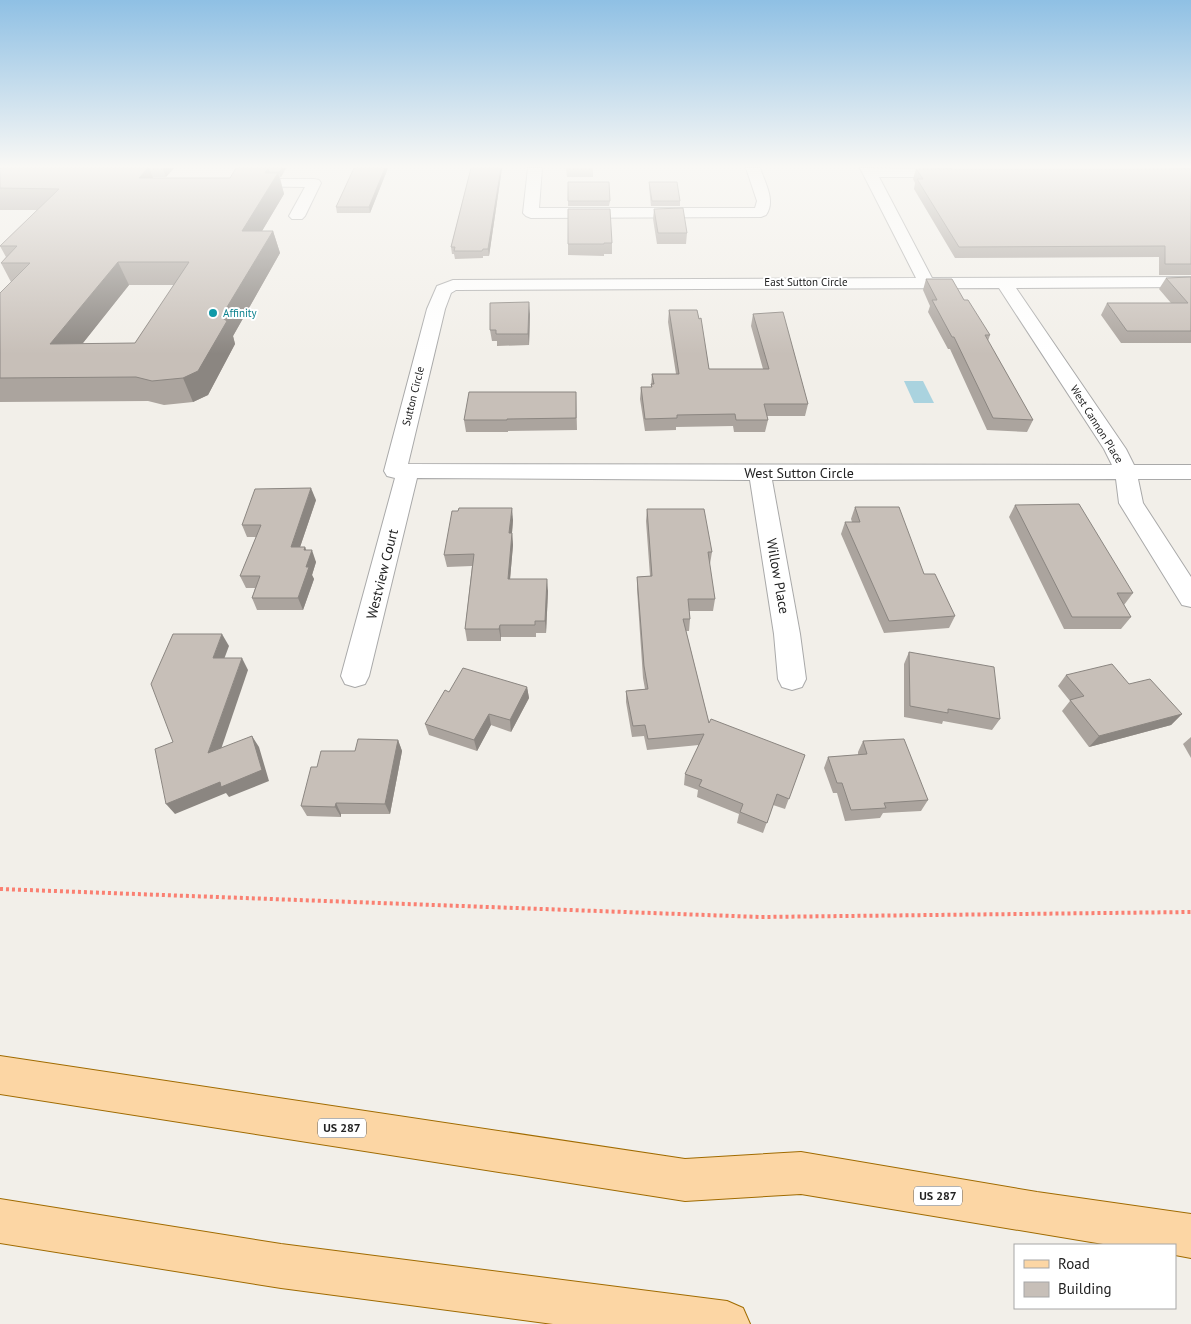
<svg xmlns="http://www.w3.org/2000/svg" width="1191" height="1324" viewBox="0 0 1191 1324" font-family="'PT Sans',sans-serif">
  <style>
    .water { fill: #aad3df }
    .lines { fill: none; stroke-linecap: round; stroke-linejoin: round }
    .minor-casing { stroke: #a9a9a9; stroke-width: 2 }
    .major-casing { stroke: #a06b00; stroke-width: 2 }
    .path { stroke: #fa8072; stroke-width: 4; stroke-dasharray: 3 3; stroke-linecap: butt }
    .minor { fill: #fff; fill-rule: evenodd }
    .major { fill: #fcd6a4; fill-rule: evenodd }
    .wall { fill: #aba49e; fill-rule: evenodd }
    .shaded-wall { fill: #8b8681 }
    .building { fill: #c7bfb8; stroke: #8b8681; fill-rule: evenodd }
    .culture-dot { fill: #0f9aa8; stroke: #fff; stroke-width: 2 }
    .labels { text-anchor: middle; stroke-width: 4; stroke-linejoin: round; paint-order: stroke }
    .far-street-label { font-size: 11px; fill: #222; stroke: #fff }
    .far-culture-label { font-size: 11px; fill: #0d838f; stroke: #fff; text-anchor: start }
    .shield { fill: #fff; stroke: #646464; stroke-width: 1 }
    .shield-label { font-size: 12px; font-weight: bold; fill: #222 }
    .street-label { font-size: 14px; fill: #222; stroke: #fff }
  </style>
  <rect width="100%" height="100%" fill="#f2efe9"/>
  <!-- water -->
  <polygon class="water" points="904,381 923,381 934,403 914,403"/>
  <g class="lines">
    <defs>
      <g id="minor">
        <path d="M528,168H542L539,208H755L757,201L746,168H760C765,183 776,201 766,215L761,217L531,218L526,216L523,213Z"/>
        <path d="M860,168L951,169L958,173L951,177H879L932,278L1191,277V287L1016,288L1126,449L1134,465H1191V479H1138L1143,503L1191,577V607L1182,605L1119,503L1116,479L772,480L800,634L806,679L802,687L792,690L782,687L778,679L774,634L750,480L417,478L369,676L365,684L355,687L345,684L341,676L395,478L387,476L384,471L427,309L437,286L453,280L916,278ZM999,288L1104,449L1112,465L408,464L445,309L451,293L456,290Z"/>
        <polygon points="245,179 314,179 319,180 321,183 305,216 302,219 292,219 289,216 305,187 240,186 238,183 240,180"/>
      </g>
      <g id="major">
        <polygon points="0,1056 685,1159 801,1152 1037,1192 1191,1214 1191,1258 1175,1255 1175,1245 1109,1245 801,1194 685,1201 0,1094"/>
        <polygon points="0,1199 281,1244 727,1301 743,1308 750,1324 553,1324 281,1288 0,1243"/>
      </g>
    </defs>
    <!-- minor casing -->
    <use href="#minor" class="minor-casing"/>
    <!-- major casing -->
    <use href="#major" class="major-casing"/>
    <!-- path -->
    <polyline class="path" points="0,889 760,917 1191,912"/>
    <!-- minor -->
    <use href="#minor" class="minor"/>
    <!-- major -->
    <use href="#major" class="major"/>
  </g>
  <!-- wall -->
  <g class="wall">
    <path d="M0,168H174L166,177H152L153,178H230L286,168L281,177H280L284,194L262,231H273L280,253L233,336L235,344L208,395L193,402L164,405L148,401L0,402V293L11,282L1,263L6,257L0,246L37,210H0ZM129,285H174L135,343L82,344Z"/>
    <polygon points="354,168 388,168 370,213 337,213 336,207"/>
    <polygon points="471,168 502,168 489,256 483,256 483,258 455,259 454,254 452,254 451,247"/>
    <polygon points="566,168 593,168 593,177 567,177"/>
    <polygon points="1126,168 1191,168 1191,169"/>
    <polygon points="916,169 1191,169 1191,275 1159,275 1159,257 955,258 914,189 915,183 913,179"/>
    <polygon points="568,182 610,201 609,206 568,206"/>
    <polygon points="649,182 680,201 680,206 651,206 649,187"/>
    <polygon points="568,209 612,243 612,254 604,254 604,256 568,255"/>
    <polygon points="654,209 687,233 686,244 657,244 653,219"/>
    <polygon points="1191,277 1191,343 1121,343 1101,315 1107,303 1171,303 1159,289 1166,278"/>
    <polygon points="926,279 964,300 990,335 988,341 1033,420 1027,432 987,430 950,349 948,349 928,312 930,306 923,290"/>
    <polygon points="669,310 709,369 763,369 751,326 753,314 808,404 805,416 767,416 768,420 765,432 734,432 733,426 676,427 676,430 645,431 640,399 641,387 651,387 652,374 676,374 668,322"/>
    <polygon points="530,314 529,345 497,346 497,341 492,341 490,330"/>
    <polygon points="576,392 577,430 508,431 508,432 466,432 464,420"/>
    <polygon points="316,500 300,547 305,547 306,550 316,562 312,575 314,579 303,610 257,610 252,598 255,588 246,588 240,576 256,537 247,537 242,525"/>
    <polygon points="1015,505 1133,593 1124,605 1131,617 1121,629 1064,629 1009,517"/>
    <polygon points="855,507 924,574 955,616 949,628 884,633 841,534 845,522 852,522 851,519"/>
    <polygon points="647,509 712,552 710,564 709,564 715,599 713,611 689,611 690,619 689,631 686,631 709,723 805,755 785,809 773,805 763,833 737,823 739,814 697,797 698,790 684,785 685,774 699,745 647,750 644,736 632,737 626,702 626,691 645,689 643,678 637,589 637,577 650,576 646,521"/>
    <polygon points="513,520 512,533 513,545 510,579 548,591 546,633 536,633 536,637 501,637 501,641 467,641 465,629 472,566 447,567 444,555"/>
    <polygon points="909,652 1000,719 992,730 943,721 942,724 904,717 904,664"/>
    <polygon points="1066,675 1129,684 1182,714 1171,725 1089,747 1062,711 1070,701 1058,686"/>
    <polygon points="527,687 529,698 511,732 491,725 477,751 429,735 425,724 449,692"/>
    <polygon points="1191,737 1191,758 1183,744"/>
    <polygon points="398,740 402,751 390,814 341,814 341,817 307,816 301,806 317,767 355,751"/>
    <polygon points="863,741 928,800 921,811 883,813 880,818 845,821 837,793 833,793 824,768 828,757 858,755 858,752"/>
  </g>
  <!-- shaded-wall -->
  <g class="shaded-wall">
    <polygon points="148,168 149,168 157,188 139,178"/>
    <polygon points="163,168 174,168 166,177"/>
    <polygon points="268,168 272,182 278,173 284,194 249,253 242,231 265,173"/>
    <polygon points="282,168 286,168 281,177 279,172"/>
    <polygon points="385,168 388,168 370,213 369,207"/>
    <polygon points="501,168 502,168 489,256 488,249"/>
    <polygon points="273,231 280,253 233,336 235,344 208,395 193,402 183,378 221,317"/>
    <polygon points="118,262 129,285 64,367 50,344"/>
    <polygon points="529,302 530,314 529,345 528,334"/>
    <polygon points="311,488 316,500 296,559 291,547"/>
    <polygon points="512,508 513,520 511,545 509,533"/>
    <polygon points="512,533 513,545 509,591 508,579"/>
    <polygon points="305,547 309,558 312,550 316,562 312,575 314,579 303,610 298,598 306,567 304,550"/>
    <polygon points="547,579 548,591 546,633 545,621"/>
    <polygon points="500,625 501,637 501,641 499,629"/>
    <polygon points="222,634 229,646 220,670 213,658"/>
    <polygon points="242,658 248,670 216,764 208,753"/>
    <polygon points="527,687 529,698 511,732 510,720"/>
    <polygon points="489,714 491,725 477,751 474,740"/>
    <polygon points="1182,714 1171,725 1089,747 1099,736"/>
    <polygon points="252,736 259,747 269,781 229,797 226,793 175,814 166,804"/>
    <polygon points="398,740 402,751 390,814 385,804"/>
    <polygon points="336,803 341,814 341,817 335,807"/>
  </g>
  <!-- building -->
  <g class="building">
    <path d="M0,168H148L139,178H230L236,168H268L265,173H278L242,231H273L221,317L227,321L198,371L183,378L152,381L136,377L0,378V293L30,263H1L17,246H0L59,189L0,188ZM118,262H189L135,343L50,344Z"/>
    <polygon points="268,168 282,168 279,172 269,172"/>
    <polygon points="354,168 385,168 369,207 336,207"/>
    <polygon points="471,168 501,168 488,249 483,249 482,251 454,251 455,247 451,247"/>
    <polygon points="916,169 1191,169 1191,264 1165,264 1165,246 959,247 917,179 923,179"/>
    <polygon points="568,182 609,182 610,201 568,201"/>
    <polygon points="649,182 677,182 680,201 652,201"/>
    <polygon points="683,208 687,233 658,233 654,209"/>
    <polygon points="568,209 610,209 612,243 604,243 604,244 568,244"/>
    <polygon points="1191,277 1191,331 1127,331 1107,303 1188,303 1166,278"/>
    <polygon points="926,279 952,279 964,300 968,300 990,335 985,335 1033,420 993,418 954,337 952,337 932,300 937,300"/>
    <polygon points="529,302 528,334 496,334 496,330 490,330 490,303"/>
    <polygon points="669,310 697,310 699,319 701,318 709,369 769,369 753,314 783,312 808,404 764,404 768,420 736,420 735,414 677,415 677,418 645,419 641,387 652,387 651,384 654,384 652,374 679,374"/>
    <polygon points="469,392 576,392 576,418 507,419 507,420 464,420"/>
    <polygon points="311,488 291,547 305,547 304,550 312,550 306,567 309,567 298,598 252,598 260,576 240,576 261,525 242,525 255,489"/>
    <polygon points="1079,504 1133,593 1117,593 1131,617 1072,617 1015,505"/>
    <polygon points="855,507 899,507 924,574 935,574 955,616 889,621 845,522 860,522"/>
    <polygon points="459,508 512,508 509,533 512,533 508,579 547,579 545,621 535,621 535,625 500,625 499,629 465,629 474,554 444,555 452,511 458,511"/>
    <polygon points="647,509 704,509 712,552 708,552 715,599 688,599 690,619 683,619 709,723 711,719 805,755 789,799 777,794 767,823 740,812 743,804 699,786 702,780 685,774 704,734 648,739 645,725 633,726 626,691 648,689 644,666 637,577 652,576"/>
    <polygon points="173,634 222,634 213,658 242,658 208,753 252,736 262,770 221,787 220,782 166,804 155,749 173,742 151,684"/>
    <polygon points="909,652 994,667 1000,719 948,709 948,713 910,706"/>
    <polygon points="1112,664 1129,684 1150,679 1182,714 1099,736 1070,700 1084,696 1066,675"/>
    <polygon points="463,668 527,687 510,720 489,714 474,740 425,724 445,690 449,692"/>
    <polygon points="358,739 398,740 385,804 336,803 335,807 301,806 311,767 317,767 321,751 355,751"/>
    <polygon points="904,739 928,800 884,803 886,808 851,810 842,783 837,783 828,757 867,754 863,741"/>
  </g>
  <!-- sky -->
  <linearGradient id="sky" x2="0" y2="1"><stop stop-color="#8fc0e4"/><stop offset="0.47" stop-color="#f9f8f5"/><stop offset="1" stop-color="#f9f8f5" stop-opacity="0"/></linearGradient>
  <rect width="1191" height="354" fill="url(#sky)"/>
  <!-- markers -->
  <circle class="culture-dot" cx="213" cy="313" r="5"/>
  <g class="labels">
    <!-- far-street labels -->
    <g class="far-street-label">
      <text x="806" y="286">East Sutton Circle</text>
      <text transform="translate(413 396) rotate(-76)" y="4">Sutton Circle</text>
      <text transform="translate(1097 424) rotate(58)" y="4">West Cannon Place</text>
    </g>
    <!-- far-culture labels -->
    <g class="far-culture-label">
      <text x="223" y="317">Affinity</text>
    </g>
    <!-- shield labels -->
    <g class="shield">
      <rect x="318" y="1118.5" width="48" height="19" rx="4"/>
      <rect x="914" y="1186.5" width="48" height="19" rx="4"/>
    </g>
    <g class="shield-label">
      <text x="342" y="1132">US 287</text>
      <text x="938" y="1200">US 287</text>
    </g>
    <!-- street labels -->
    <g class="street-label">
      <text x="799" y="478">West Sutton Circle</text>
      <text transform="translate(382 574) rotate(-76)" y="5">Westview Court</text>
      <text transform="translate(778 576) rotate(80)" y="5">Willow Place</text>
    </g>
  </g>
  <!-- legend -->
  <rect x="1014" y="1244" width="162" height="65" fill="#ffffff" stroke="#a7a7a7"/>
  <rect x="1024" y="1260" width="25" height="8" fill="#fcd6a4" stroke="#a7a7a7"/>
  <text x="1058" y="1269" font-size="15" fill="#222222">Road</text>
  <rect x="1024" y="1282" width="25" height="15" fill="#c7bfb8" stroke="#a7a7a7"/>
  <text x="1058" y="1294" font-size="15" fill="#222222">Building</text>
</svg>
